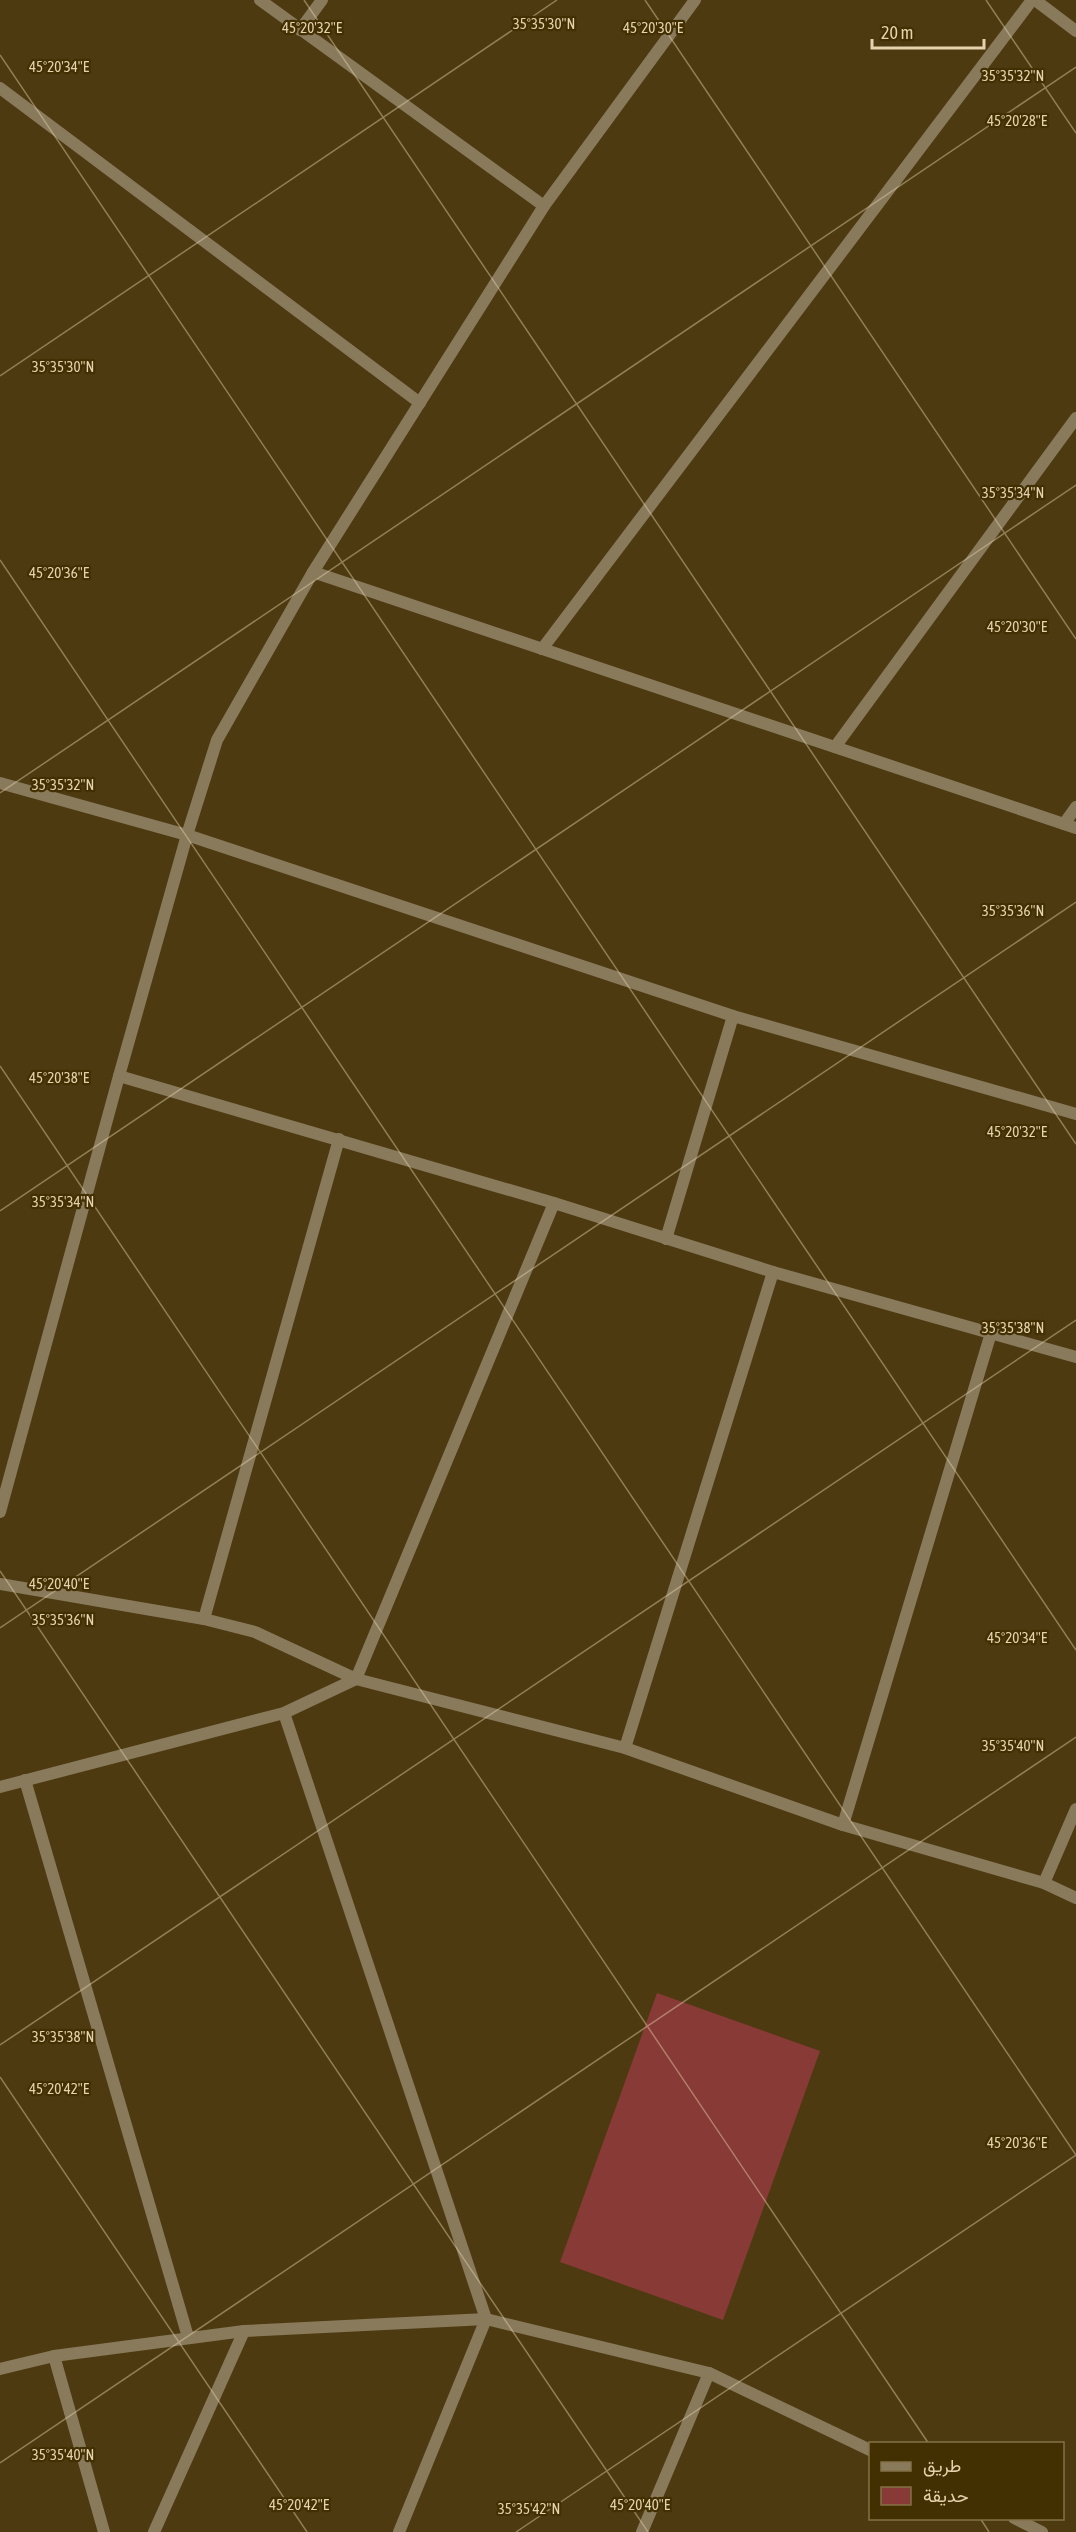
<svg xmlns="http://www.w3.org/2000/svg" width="1076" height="2532" viewBox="0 0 1076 2532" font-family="'Asap Condensed',Vazirmatn,sans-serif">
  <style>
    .green { fill: #883a36 }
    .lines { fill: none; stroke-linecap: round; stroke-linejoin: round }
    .minor { stroke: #897a5c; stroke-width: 12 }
    .tertiary { stroke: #897a5c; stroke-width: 12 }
    .ticks { fill: none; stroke: #e5d2ae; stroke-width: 1.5; stroke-opacity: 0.45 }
    .ticks-label { font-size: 15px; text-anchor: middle; fill: #e5d2ae; stroke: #423003; stroke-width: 4.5; stroke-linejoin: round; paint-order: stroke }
  </style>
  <rect width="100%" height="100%" fill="#4d3a10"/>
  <!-- green -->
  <polygon class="green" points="657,1993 820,2051 723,2320 560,2262"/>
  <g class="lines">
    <!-- minor -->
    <g class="minor">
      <polyline points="260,0 544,206"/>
      <polyline points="300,30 322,0"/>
      <polyline points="0,88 420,403"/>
      <polyline points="313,572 1076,828"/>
      <polyline points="542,649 1032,0"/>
      <polyline points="835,747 1076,418"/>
      <polyline points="0,783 187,835 733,1016 1076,1114"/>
      <polyline points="1064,824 1076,807"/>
      <polyline points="119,1076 554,1203 773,1272 1076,1357"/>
      <polyline points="666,1239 733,1016"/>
      <polyline points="0,1512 119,1076 187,835 217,740 313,572 544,206 695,0"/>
      <polyline points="0,1584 204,1619 255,1632 356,1679 625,1748 843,1825 1044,1883 1076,1898"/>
      <polyline points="204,1619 339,1139"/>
      <polyline points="284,1713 486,2319 399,2532"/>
      <polyline points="625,1748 773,1272"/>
      <polyline points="25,1780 188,2337"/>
      <polyline points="0,1787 284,1713 356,1679 554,1203"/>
      <polyline points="843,1825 991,1333"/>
      <polyline points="1044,1883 1076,1809"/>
      <polyline points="54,2356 104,2532"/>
      <polyline points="0,2369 54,2356 244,2331 486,2319 709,2373 870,2450"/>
      <polyline points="1014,2518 1042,2532"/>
      <polyline points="154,2532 244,2331"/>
      <polyline points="642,2532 709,2373"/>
    </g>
    <!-- tertiary -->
    <polyline class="tertiary" points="1035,0 1076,31"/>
  </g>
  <!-- ticks -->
  <path class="ticks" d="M304,0L1076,1144M645,0L1076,639M986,0L1076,133M0,55L1076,1650M0,376L557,0M0,560L1076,2155M0,793L1076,67M0,1066L929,2444M0,1211L1076,485M0,1571L648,2532M0,1628L1076,902M0,2045L1076,1320M0,2077L307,2532M0,2463L1076,1737M980,2518L989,2532M516,2532L1076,2155"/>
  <g class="ticks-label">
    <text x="544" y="29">35°35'30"N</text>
    <text x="653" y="33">45°20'30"E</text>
    <text x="312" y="33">45°20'32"E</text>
    <text x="59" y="72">45°20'34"E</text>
    <text x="1013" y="81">35°35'32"N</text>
    <text x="1017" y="126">45°20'28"E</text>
    <text x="63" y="372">35°35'30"N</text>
    <text x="1013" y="498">35°35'34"N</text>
    <text x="59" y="578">45°20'36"E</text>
    <text x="1017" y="632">45°20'30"E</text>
    <text x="63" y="790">35°35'32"N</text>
    <text x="1013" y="916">35°35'36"N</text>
    <text x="59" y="1083">45°20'38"E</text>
    <text x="1017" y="1137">45°20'32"E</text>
    <text x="63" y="1207">35°35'34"N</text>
    <text x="1013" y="1333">35°35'38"N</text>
    <text x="59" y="1589">45°20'40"E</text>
    <text x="63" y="1625">35°35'36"N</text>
    <text x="1017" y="1643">45°20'34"E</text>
    <text x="1013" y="1751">35°35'40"N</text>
    <text x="63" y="2042">35°35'38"N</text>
    <text x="59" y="2094">45°20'42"E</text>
    <text x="1017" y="2148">45°20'36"E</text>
    <text x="63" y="2460">35°35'40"N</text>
    <text x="299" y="2510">45°20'42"E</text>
    <text x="640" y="2510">45°20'40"E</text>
    <text x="529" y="2514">35°35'42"N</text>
  </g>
  <!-- legend -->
  <rect x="869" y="2442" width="195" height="78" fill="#423003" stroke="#837147" stroke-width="1.5"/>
  <rect x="881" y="2462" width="30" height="9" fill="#897a5c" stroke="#837147" stroke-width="1.5"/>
  <text x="923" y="2472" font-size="18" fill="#e5d2ae">طريق</text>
  <rect x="881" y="2487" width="30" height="18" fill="#883a36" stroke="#837147" stroke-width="1.5"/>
  <text x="923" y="2502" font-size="18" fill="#e5d2ae">حديقة</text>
  <!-- scale -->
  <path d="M872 39v9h112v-9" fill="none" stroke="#e5d2ae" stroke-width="3"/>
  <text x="881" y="39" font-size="18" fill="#e5d2ae" stroke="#423003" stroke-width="4.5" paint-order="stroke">20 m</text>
</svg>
